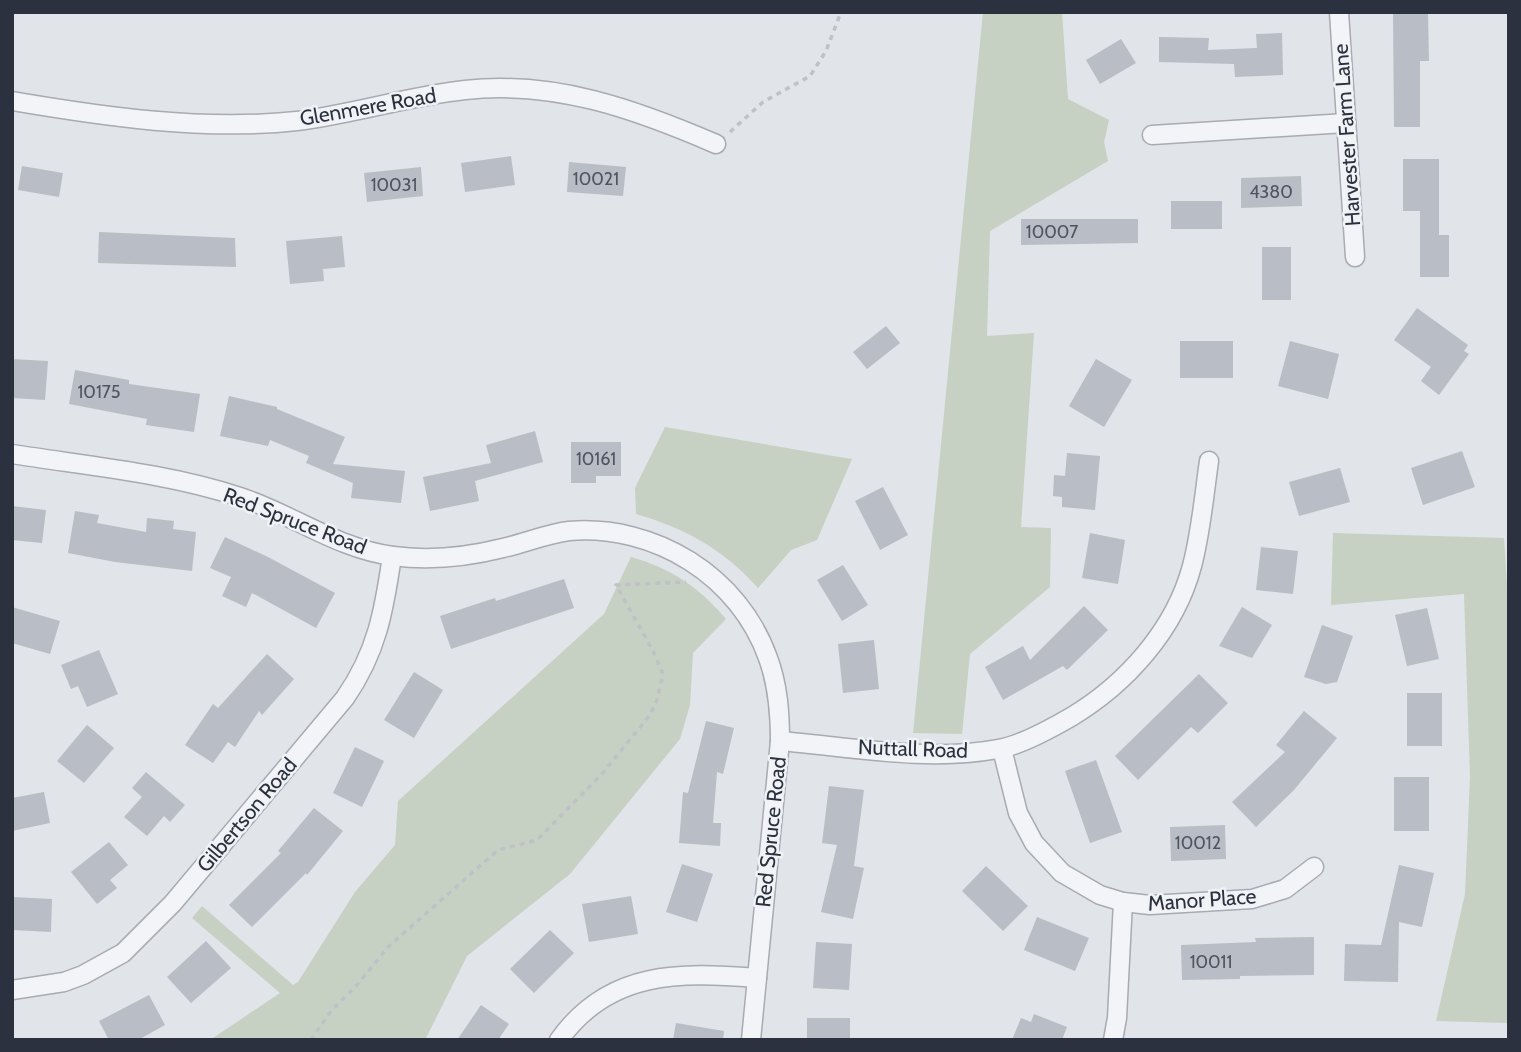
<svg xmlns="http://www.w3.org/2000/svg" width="1521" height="1052" viewBox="0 0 1521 1052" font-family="Cabin,sans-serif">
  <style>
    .green { fill: #c6d1c3 }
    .building { fill: #b9bdc5 }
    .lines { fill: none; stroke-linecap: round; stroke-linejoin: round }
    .street-casing { stroke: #a7abb2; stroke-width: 21 }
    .path { stroke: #bfc1c7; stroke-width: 3.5; stroke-dasharray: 5 5; stroke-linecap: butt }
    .street { stroke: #f3f4f7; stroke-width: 18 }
    .labels { text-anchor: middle; stroke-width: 5; stroke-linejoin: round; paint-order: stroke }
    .number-label { font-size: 18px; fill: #4e5460 }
    .street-label { font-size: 21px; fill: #2b313e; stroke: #f0f2f6 }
  </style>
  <rect width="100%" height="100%" fill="#e1e4e8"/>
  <!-- green -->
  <g class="green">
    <polygon points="983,12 1062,12 1068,99 1109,120 1104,142 1108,161 990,231 987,336 1034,333 1021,527 1051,528 1050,587 970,654 962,734 913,733"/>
    <path d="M665,427L833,456L852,459L817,540L791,550L758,588C724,549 684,528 636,514L635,488Z"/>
    <polygon points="1333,533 1504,538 1509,617 1509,1023 1436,1021 1465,894 1470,777 1464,594 1331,605"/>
    <path d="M631,557C671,568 700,588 726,619L693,653L690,705L680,739L570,874L467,956L425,1040H210L280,993L192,918L202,906L293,985L298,982L355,892L395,845L398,801L604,614Z"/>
  </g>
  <!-- building -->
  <g class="building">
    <polygon points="1393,12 1428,12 1429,61 1420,61 1420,127 1394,127"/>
    <polygon points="1282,33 1283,75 1235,77 1234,64 1159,62 1159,37 1209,38 1208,50 1257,48 1256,34"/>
    <polygon points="1121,39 1136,63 1100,84 1086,60"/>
    <polygon points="511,156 515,185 465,192 461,163"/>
    <polygon points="1403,159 1439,159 1439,235 1449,235 1449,277 1420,277 1420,211 1403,211"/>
    <polygon points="569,162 626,167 623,196 567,192"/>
    <polygon points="22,166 63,173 59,197 18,190"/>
    <polygon points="421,167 423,196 367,202 364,173"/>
    <polygon points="1301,176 1302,206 1241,208 1241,178"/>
    <rect x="1171" y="201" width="51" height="28"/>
    <polygon points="1021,219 1138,219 1138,243 1021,245"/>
    <polygon points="99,232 235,238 236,267 98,263"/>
    <polygon points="342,236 345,267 323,269 324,281 290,284 286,241"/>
    <rect x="1262" y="247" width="29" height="53"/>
    <polygon points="1417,308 1468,345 1464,351 1469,354 1439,395 1421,381 1431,367 1394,340"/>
    <polygon points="886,326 900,343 867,369 853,352"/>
    <rect x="1180" y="341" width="53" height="37"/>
    <polygon points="1290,341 1339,354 1328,399 1278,386"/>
    <polygon points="12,359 48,361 45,400 12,398"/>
    <polygon points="1096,359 1132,380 1104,427 1069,406"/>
    <polygon points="75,370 129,380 129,384 200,394 194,432 146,425 147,419 69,404"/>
    <polygon points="229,396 277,407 277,409 345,437 333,464 405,471 401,503 351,498 353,483 306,463 309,456 270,440 268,446 220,436"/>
    <polygon points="535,431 543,462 475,481 479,501 430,511 423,477 491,463 486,445"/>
    <polygon points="571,442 621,442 621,476 596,476 596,483 571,483"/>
    <polygon points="1462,451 1475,487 1423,505 1411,468"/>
    <polygon points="1067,453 1100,456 1095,510 1062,507 1062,497 1053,496 1054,475 1065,476"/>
    <polygon points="1340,468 1350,502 1299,516 1289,482"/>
    <polygon points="883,487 908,535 880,550 855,501"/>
    <polygon points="12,506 46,510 42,543 12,540"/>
    <polygon points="75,511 99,515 97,523 146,532 147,518 174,521 173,529 196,532 192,571 115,562 68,553"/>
    <polygon points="1090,533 1125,540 1118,584 1082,578"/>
    <polygon points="225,537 268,557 335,593 316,628 252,593 246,607 222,596 231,577 210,568"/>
    <polygon points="1261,547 1298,551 1293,594 1256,590"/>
    <polygon points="843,565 868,605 842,621 817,580"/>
    <polygon points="564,579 574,608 451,649 440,616 495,598 496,601"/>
    <polygon points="1084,606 1108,630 1067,670 1063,666 1003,700 985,667 1023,646 1030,660"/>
    <polygon points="12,607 60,621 50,654 12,643"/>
    <polygon points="1242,607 1272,625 1252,658 1219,646"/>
    <polygon points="1427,608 1439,659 1407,666 1395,615"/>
    <polygon points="1322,625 1353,636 1337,682 1326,684 1304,677"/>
    <polygon points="874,640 879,689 843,693 838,644"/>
    <polygon points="99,650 118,694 87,707 78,686 71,689 61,665"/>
    <polygon points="267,654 294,679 262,715 259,711 235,747 228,742 213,763 185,745 213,704 218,708"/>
    <polygon points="414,672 443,690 414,738 384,720"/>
    <polygon points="1199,674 1228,703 1198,733 1191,727 1138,780 1115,756"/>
    <rect x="1407" y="693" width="35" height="53"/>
    <polygon points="1304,711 1337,738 1294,790 1256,827 1232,802 1285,752 1276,745"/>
    <polygon points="706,721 734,728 723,774 717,772 713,823 721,823 720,846 679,843 683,792 688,793"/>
    <polygon points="87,725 114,748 84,783 57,761"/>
    <polygon points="355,747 384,761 362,807 333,793"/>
    <polygon points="1096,760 1122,832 1090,843 1065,771"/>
    <polygon points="146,772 185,805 170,822 164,816 147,836 124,817 142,797 132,788"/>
    <rect x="1394" y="777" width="35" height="54"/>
    <polygon points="829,786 864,790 854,866 864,868 853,919 821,912 837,845 822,843"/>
    <polygon points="44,792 50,823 12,831 12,798"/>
    <polygon points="314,808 343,831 307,875 306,873 252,927 229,905 281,853 278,851"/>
    <polygon points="1225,825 1226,859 1171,861 1170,827"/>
    <polygon points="109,842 128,865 110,880 117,888 97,904 71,872"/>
    <polygon points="682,864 713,874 697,922 666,912"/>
    <polygon points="1399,865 1434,873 1422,927 1399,922 1398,982 1344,981 1345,944 1381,945"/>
    <polygon points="986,866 1028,906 1003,931 962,891"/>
    <polygon points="631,896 638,934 589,942 582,904"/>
    <polygon points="12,897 52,899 51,932 12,930"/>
    <polygon points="1037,917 1089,938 1075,971 1024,950"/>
    <polygon points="550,930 574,953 534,993 510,969"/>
    <polygon points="1314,937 1314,975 1240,976 1240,979 1182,980 1181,945 1256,942 1255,938"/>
    <polygon points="206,941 231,968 191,1003 167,977"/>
    <polygon points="816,942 852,944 849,990 813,988"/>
    <polygon points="149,995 165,1025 138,1040 109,1040 99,1021"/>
    <polygon points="481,1005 509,1024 498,1040 457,1040"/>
    <polygon points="1034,1014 1067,1027 1062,1040 1012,1040 1021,1018 1031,1022"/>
    <rect x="807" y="1018" width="43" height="22"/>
    <polygon points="676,1023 724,1031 723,1040 673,1040"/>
  </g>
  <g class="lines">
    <defs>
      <g id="street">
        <polyline points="1339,12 1355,257"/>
        <path d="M12,101C106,117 203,131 297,121C354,114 409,96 465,90C554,80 635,109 716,144"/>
        <polyline points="1152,135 1346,123"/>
        <path d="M12,454C88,466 167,473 240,497C292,514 338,549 393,556C430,561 467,557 503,548C525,543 546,534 569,531C655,524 739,576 768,658C778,685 780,712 780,741L751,1040"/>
        <path d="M780,741C851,747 927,762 998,749C1020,746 1052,728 1071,717C1126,684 1175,630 1192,566C1201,532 1204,496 1209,461"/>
        <polyline points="1002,749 1018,813 1034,843 1062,873 1100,895 1123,902 1150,905 1252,899 1285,889 1314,867"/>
        <path d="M12,990L64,982L83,975L123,953L173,903L345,698C377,652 384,611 392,556"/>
        <path d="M559,1040C609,970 680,972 757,978"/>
        <polyline points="1113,1040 1117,1018 1123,902"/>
      </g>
    </defs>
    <!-- street casing -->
    <use href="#street" class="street-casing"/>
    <!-- path -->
    <g class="path">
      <polyline points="730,132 763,102 810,76 826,51 841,12"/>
      <polyline points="311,1040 331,1011 357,985 388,947 498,850 537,840 601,775 650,715 657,700 663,674 653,651 616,585 686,582"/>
    </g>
    <!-- street -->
    <use href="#street" class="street"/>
  </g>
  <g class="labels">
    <!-- number labels -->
    <g class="number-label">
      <text x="596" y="185">10021</text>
      <text x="394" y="191">10031</text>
      <text x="1271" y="198">4380</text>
      <text x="1052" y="238">10007</text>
      <text x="99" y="398">10175</text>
      <text x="596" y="465">10161</text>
      <text x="1198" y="849">10012</text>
      <text x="1211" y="968">10011</text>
    </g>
    <!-- street labels -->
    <g class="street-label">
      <text transform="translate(368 107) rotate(-10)" y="7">Glenmere Road</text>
      <text transform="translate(1347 135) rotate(-94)" y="7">Harvester Farm Lane</text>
      <text transform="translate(295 521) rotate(21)" y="7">Red Spruce Road</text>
      <text transform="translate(913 749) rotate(2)" y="7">Nuttall Road</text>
      <text transform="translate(247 815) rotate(-50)" y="7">Gilbertson Road</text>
      <text transform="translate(771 832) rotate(-84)" y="7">Red Spruce Road</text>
      <text transform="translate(1202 900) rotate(-4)" y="7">Manor Place</text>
    </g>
  </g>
  <!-- border -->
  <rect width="1521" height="1052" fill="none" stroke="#2b313e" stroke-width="28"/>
</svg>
